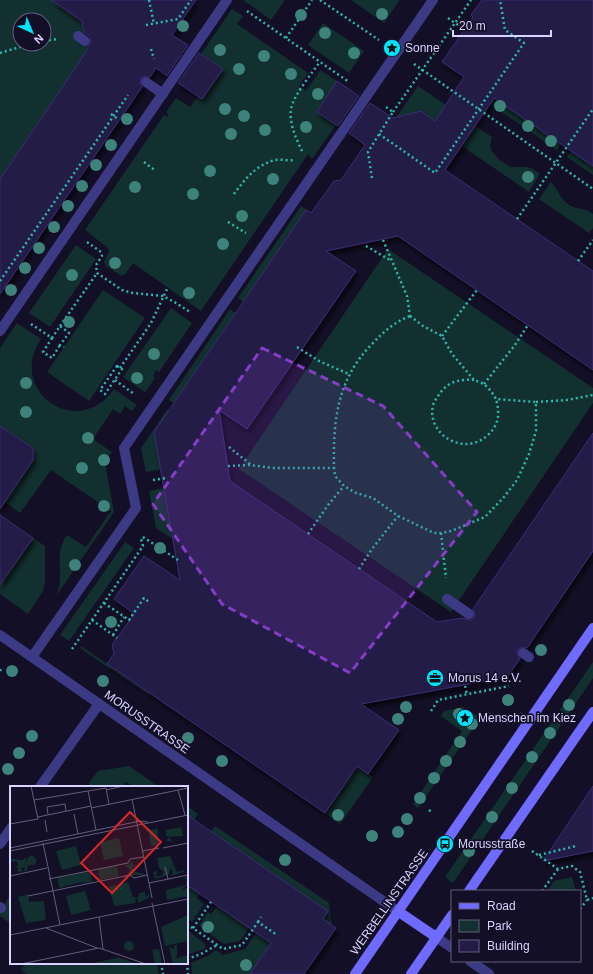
<svg xmlns="http://www.w3.org/2000/svg" width="593" height="974" viewBox="0 0 593 974" font-family="Helvetica,sans-serif">
  <style>
    .green { fill: #12302f; fill-rule: evenodd }
    .building { fill: #241b47; stroke: #3b2d73; filter: url(#shadow) }
    .lines { fill: none; stroke-linecap: round; stroke-linejoin: round }
    .path { stroke: #2fb8b0; stroke-width: 2.5; stroke-dasharray: 2 3; stroke-linecap: butt }
    .lane { stroke: #3d3a85; stroke-width: 10 }
    .street { stroke: #3d3a85; stroke-width: 10 }
    .secondary { stroke: #6f6bff; stroke-width: 10 }
    .tree { fill: #3d827b }
    .marked { fill: #843dc5; fill-opacity: 0.2; stroke: #843dc5; stroke-width: 3; stroke-dasharray: 8 5; stroke-linejoin: round }
    .labels { text-anchor: middle; stroke-width: 3.5; stroke-linejoin: round; paint-order: stroke }
    .poi-label { font-size: 12px; fill: #d9d4ff; stroke: #130f26; text-anchor: start }
    .street-label { font-size: 12px; fill: #d9d4ff; stroke: #130f26 }
    .inset-road { fill: none; stroke: #625e7d; stroke-width: 1 }
    .view { fill: #d62828; fill-opacity: 0.15; stroke: #d62828; stroke-width: 2 }
    .inset-edge { fill: none; stroke: #d9d4ff; stroke-width: 2 }
  </style>
  <defs>
    <filter id="shadow"><feDropShadow dx="2.5" dy="4.5" stdDeviation="2" flood-color="#0009"/></filter>
  </defs>
  <rect width="100%" height="100%" fill="#130f26"/>
  <!-- green -->
  <g class="green">
    <path d="M0,0H51L82,21L87,51L0,179ZM20,20H44V44H20Z"/>
    <polygon points="243,0 285,0 271,20"/>
    <polygon points="351,0 398,0 399,1 384,23"/>
    <polygon points="232,9 243,16 237,24 308,73 299,86 306,91 320,70 337,81 317,112 336,125 312,159 308,154 201,311 133,263 126,273 122,276 106,266 104,262 109,251 108,248 85,230 164,115 167,117 169,114 166,112 176,98 190,107 198,96 202,99 223,69 201,54"/>
    <polygon points="323,23 364,51 349,73 308,45"/>
    <polygon points="509,78 575,123 557,150 490,104"/>
    <polygon points="418,86 464,117 434,162 395,119"/>
    <polygon points="475,126 492,137 490,146 492,151 499,160 511,167 527,167 533,169 540,174 529,192 462,146"/>
    <polygon points="586,131 593,136 593,175 567,157"/>
    <path d="M551,182C558,189 560,199 569,205C577,210 584,207 593,214V228L589,233L539,199Z"/>
    <polygon points="301,206 307,210 243,302 238,298"/>
    <polygon points="76,245 96,259 50,327 29,313"/>
    <polygon points="388,249 593,388 593,403 451,612 239,469"/>
    <polygon points="103,290 145,318 89,401 47,372"/>
    <polygon points="171,308 192,323 159,372 156,370 153,376 155,378 145,392 123,377"/>
    <polygon points="230,309 235,313 174,403 169,400"/>
    <path d="M17,323L41,339C6,391 78,441 114,389L137,405L132,411L125,406L120,414L113,409L93,439L112,452L109,456L104,458L114,512L56,596C66,575 52,556 67,535L86,547L111,511L51,470L20,513L5,502L34,458L33,457V448L0,426V348Z"/>
    <polygon points="167,410 177,417 164,469 146,472 141,448"/>
    <polygon points="164,488 174,540 156,528 149,491"/>
    <polygon points="33,538 45,546 45,582 43,591 28,614 0,594 0,585 8,574 2,570 24,551"/>
    <polygon points="125,542 134,548 69,641 60,635"/>
    <polygon points="81,646 149,693 148,695 80,648"/>
    <polygon points="593,662 593,678 453,883 445,877"/>
    <polygon points="463,707 480,718 418,808 413,804 462,731 441,716 444,711"/>
    <polygon points="129,766 159,787 147,787 144,785 142,787 134,787 126,782 122,787 93,787 88,784 98,771"/>
    <polygon points="357,766 373,777 340,824 325,813"/>
    <polygon points="187,806 198,814 194,820 187,815"/>
    <polygon points="215,826 329,903 332,926 211,832"/>
    <polygon points="572,877 576,891 547,891 554,881"/>
    <polygon points="187,885 200,894 197,898 204,904 192,922 187,918"/>
    <polygon points="11,894 11,924 0,916 0,910"/>
    <polygon points="217,906 242,923 251,910 258,915 240,941 224,944 199,926 208,912 211,914"/>
    <polygon points="187,930 204,943 206,947 204,949 187,955"/>
    <polygon points="258,930 273,940 250,974 192,974 191,963 209,955 216,950 223,955 245,949"/>
    <polygon points="26,963 148,963 157,965 159,974 27,974 21,970"/>
  </g>
  <!-- building -->
  <g class="building">
    <polygon points="51,0 196,0 172,35 188,45 167,76 156,68 150,77 146,76 141,78 140,82 142,87 0,294 0,179 64,85 87,50 87,47 90,45 91,42 91,38 84,32 82,21"/>
    <polygon points="482,0 593,0 593,166 494,98 445,170 593,271 593,370 398,236 326,251 356,271 247,429 219,410 230,481 437,622 463,618 469,620 472,620 475,615 473,609 593,433 593,551 527,648 523,647 518,649 517,653 520,659 507,677 361,704 399,730 368,774 357,766 325,813 107,664 114,654 112,645 134,614 114,599 144,556 180,580 154,432 306,210 311,213 334,181 341,180 365,145 349,133 370,103 393,118 421,111 435,121 464,77 442,62 473,17 471,15"/>
    <polygon points="199,53 223,69 202,99 178,83"/>
    <polygon points="337,81 359,96 338,126 317,112"/>
    <polygon points="0,426 33,448 33,460 0,509"/>
    <polygon points="0,515 33,538 0,585"/>
    <polygon points="593,786 593,851 543,861"/>
    <polygon points="187,815 328,911 323,919 336,928 304,974 250,974 271,943 187,885"/>
  </g>
  <g class="lines">
    <!-- path -->
    <g class="path">
      <polyline points="149,0 154,24"/>
      <polyline points="320,0 379,40"/>
      <polyline points="247,11 349,82"/>
      <polyline points="448,18 455,23 471,0"/>
      <polyline points="146,25 178,19 191,0"/>
      <polyline points="286,38 312,0"/>
      <polyline points="44,41 57,39"/>
      <polyline points="151,49 154,59"/>
      <polyline points="0,53 30,44"/>
      <polyline points="414,64 593,189"/>
      <polyline points="393,112 455,23 465,29"/>
      <polyline points="111,114 118,119"/>
      <polyline points="379,134 435,173 524,43 505,30 500,0"/>
      <path d="M302,151C296,138 289,124 291,109C293,96 312,73 320,62"/>
      <polyline points="144,162 156,171"/>
      <polyline points="372,178 368,152 393,112 386,107"/>
      <path d="M234,194C245,179 256,165 275,160C281,159 288,161 294,160"/>
      <polyline points="517,219 593,109"/>
      <polyline points="228,222 246,233"/>
      <polyline points="383,240 407,296 410,316"/>
      <polyline points="87,242 101,252 102,256 96,265 97,273 122,290 133,293 163,296 176,303 190,312"/>
      <polyline points="366,246 390,260"/>
      <polyline points="578,261 593,240"/>
      <polyline points="0,281 128,95"/>
      <path d="M410,316L423,326L442,336L452,354L474,380L484,384L491,391L496,399L536,402V431L529,454L517,480L504,497L485,517L451,531L441,533H434L398,516L373,498L356,493L344,486L335,476L334,468C333,420 337,379 373,343C384,331 395,322 410,316Z"/>
      <polyline points="31,324 52,338 60,326 69,333 60,345 64,347"/>
      <polyline points="60,326 97,273"/>
      <polyline points="442,336 477,290"/>
      <polyline points="52,338 43,352 52,358 60,345"/>
      <polyline points="297,347 319,361 349,374"/>
      <polygon points="117,366 122,369 105,394 100,390"/>
      <polyline points="120,368 151,323 168,287"/>
      <polyline points="115,380 134,394"/>
      <path d="M474,380C461,379 449,381 441,392C438,396 435,400 433,405C426,433 463,458 488,435C499,425 500,413 496,399"/>
      <polyline points="484,384 515,345 528,325"/>
      <polyline points="536,402 567,400 593,395"/>
      <polyline points="229,447 250,464"/>
      <polyline points="228,466 250,465 273,468 334,468"/>
      <polyline points="153,480 166,478"/>
      <polyline points="441,533 446,578"/>
      <polyline points="308,534 328,505 344,486"/>
      <polyline points="143,537 178,560"/>
      <polyline points="359,569 372,549 398,516"/>
      <polyline points="104,603 129,620 144,598 149,602"/>
      <polyline points="92,620 117,638"/>
      <polyline points="113,635 124,617"/>
      <polyline points="72,649 143,546 141,539"/>
      <polyline points="0,671 1,669"/>
      <polyline points="464,681 467,695"/>
      <polyline points="431,711 438,700 509,686"/>
      <polyline points="429,810 433,813"/>
      <polyline points="532,851 558,869 572,866 580,872 587,900 593,898"/>
      <polyline points="539,855 576,846"/>
      <polyline points="542,891 558,869"/>
      <polyline points="580,909 587,900"/>
      <polyline points="258,922 261,917"/>
      <polyline points="187,924 223,949 242,945 258,922 277,935"/>
      <polyline points="193,928 211,902"/>
      <polyline points="187,959 201,954 217,945"/>
      <polyline points="161,963 163,974"/>
      <polyline points="187,963 188,974"/>
    </g>
    <!-- lane -->
    <g class="lane">
      <polyline points="78,36 85,41"/>
      <polyline points="146,82 163,94"/>
      <polyline points="0,331 227,0"/>
      <polyline points="447,599 469,614"/>
      <polyline points="523,653 529,657"/>
      <polyline points="32,657 136,508 124,448 433,0"/>
      <polyline points="0,907 1,908"/>
    </g>
    <!-- street -->
    <g class="street">
      <polyline points="0,635 399,912"/>
      <polyline points="40,787 99,704"/>
      <polyline points="0,844 11,828"/>
      <polyline points="436,937 452,948"/>
      <polyline points="470,961 489,974"/>
    </g>
    <!-- secondary -->
    <g class="secondary">
      <polyline points="469,891 593,712"/>
      <polyline points="399,912 436,937"/>
      <polyline points="355,974 593,628"/>
      <polyline points="411,974 452,915"/>
    </g>
  </g>
  <!-- trees -->
  <g class="tree">
    <circle cx="382" cy="14" r="6"/>
    <circle cx="301" cy="15" r="6"/>
    <circle cx="183" cy="26" r="6"/>
    <circle cx="325" cy="33" r="6"/>
    <circle cx="220" cy="50" r="6"/>
    <circle cx="354" cy="53" r="6"/>
    <circle cx="264" cy="56" r="6"/>
    <circle cx="239" cy="69" r="6"/>
    <circle cx="291" cy="74" r="6"/>
    <circle cx="318" cy="94" r="6"/>
    <circle cx="500" cy="106" r="6"/>
    <circle cx="225" cy="109" r="6"/>
    <circle cx="244" cy="116" r="6"/>
    <circle cx="127" cy="119" r="6"/>
    <circle cx="528" cy="126" r="6"/>
    <circle cx="306" cy="127" r="6"/>
    <circle cx="265" cy="130" r="6"/>
    <circle cx="231" cy="134" r="6"/>
    <circle cx="551" cy="141" r="6"/>
    <circle cx="111" cy="145" r="6"/>
    <circle cx="96" cy="165" r="6"/>
    <circle cx="210" cy="171" r="6"/>
    <circle cx="528" cy="177" r="6"/>
    <circle cx="273" cy="179" r="6"/>
    <circle cx="82" cy="186" r="6"/>
    <circle cx="135" cy="187" r="6"/>
    <circle cx="193" cy="194" r="6"/>
    <circle cx="68" cy="206" r="6"/>
    <circle cx="242" cy="216" r="6"/>
    <circle cx="54" cy="227" r="6"/>
    <circle cx="223" cy="244" r="6"/>
    <circle cx="39" cy="248" r="6"/>
    <circle cx="115" cy="263" r="6"/>
    <circle cx="25" cy="268" r="6"/>
    <circle cx="72" cy="275" r="6"/>
    <circle cx="11" cy="290" r="6"/>
    <circle cx="189" cy="293" r="6"/>
    <circle cx="69" cy="322" r="6"/>
    <circle cx="154" cy="354" r="6"/>
    <circle cx="137" cy="378" r="6"/>
    <circle cx="26" cy="383" r="6"/>
    <circle cx="26" cy="412" r="6"/>
    <circle cx="88" cy="438" r="6"/>
    <circle cx="104" cy="460" r="6"/>
    <circle cx="82" cy="468" r="6"/>
    <circle cx="104" cy="506" r="6"/>
    <circle cx="160" cy="548" r="6"/>
    <circle cx="75" cy="565" r="6"/>
    <circle cx="111" cy="622" r="6"/>
    <circle cx="541" cy="650" r="6"/>
    <circle cx="12" cy="671" r="6"/>
    <circle cx="103" cy="681" r="6"/>
    <circle cx="508" cy="700" r="6"/>
    <circle cx="569" cy="705" r="6"/>
    <circle cx="406" cy="707" r="6"/>
    <circle cx="459" cy="714" r="6"/>
    <circle cx="398" cy="719" r="6"/>
    <circle cx="472" cy="724" r="6"/>
    <circle cx="550" cy="733" r="6"/>
    <circle cx="32" cy="736" r="6"/>
    <circle cx="188" cy="738" r="6"/>
    <circle cx="460" cy="742" r="6"/>
    <circle cx="19" cy="753" r="6"/>
    <circle cx="532" cy="757" r="6"/>
    <circle cx="222" cy="761" r="6"/>
    <circle cx="446" cy="761" r="6"/>
    <circle cx="8" cy="769" r="6"/>
    <circle cx="434" cy="778" r="6"/>
    <circle cx="512" cy="788" r="6"/>
    <circle cx="420" cy="798" r="6"/>
    <circle cx="338" cy="815" r="6"/>
    <circle cx="492" cy="817" r="6"/>
    <circle cx="407" cy="819" r="6"/>
    <circle cx="398" cy="832" r="6"/>
    <circle cx="372" cy="836" r="6"/>
    <circle cx="469" cy="851" r="6"/>
    <circle cx="285" cy="860" r="6"/>
    <circle cx="208" cy="927" r="6"/>
    <circle cx="246" cy="965" r="6"/>
  </g>
  <!-- marked area -->
  <path class="marked" d="M262,348L383,406L477,512L350,673L222,604L153,504Z"/>
  <!-- icons -->
  <defs>
    <symbol id="sight-disc" viewBox="-11 -11 22 22"><circle r="9.5" fill="#00e5ff" stroke="#130f26"/><path d="M0-6L1.8-2.2L6-1.7L2.9 1.2L3.7 5.4L0 3.3L-3.7 5.4L-2.9 1.2L-6-1.7L-1.8-2.2Z" fill="#111"/></symbol>
    <symbol id="office-disc" viewBox="-11 -11 22 22"><circle r="9.5" fill="#00e5ff" stroke="#130f26"/><path d="M-6-3h4V-5.5h4V-3h4V5H-6ZM-1-4.5V-3h2v-1.5ZM-6 0V1H6V0Z" fill="#111"/></symbol>
    <symbol id="bus-disc" viewBox="-11 -11 22 22"><circle r="9.5" fill="#00e5ff" stroke="#130f26"/><path d="M-5-6H5V4H4V6H2V4H-2V6H-4V4H-5ZM-3.5-4V0h7V-4ZM-3.5 1.2v1.5H-2V1.2ZM2 1.2v1.5H3.5V1.2Z" fill="#111"/></symbol>
  </defs>
  <g fill-rule="evenodd">
    <use href="#sight-disc" x="382" y="38" width="20" height="20"/>
    <use href="#office-disc" x="425" y="668" width="20" height="20"/>
    <use href="#sight-disc" x="455" y="708" width="20" height="20"/>
    <use href="#bus-disc" x="435" y="834" width="20" height="20"/>
  </g>
  <g class="labels">
    <!-- poi labels -->
    <g class="poi-label">
      <text x="405" y="52">Sonne</text>
      <text x="448" y="682">Morus 14 e.V.</text>
      <text x="478" y="722">Menschen im Kiez</text>
      <text x="458" y="848">Morusstraße</text>
    </g>
    <!-- street labels -->
    <g class="street-label">
      <text transform="translate(147 722) rotate(35)" y="4">MORUSSTRASSE</text>
      <text transform="translate(389 902) rotate(-55)" y="4">WERBELLINSTRASSE</text>
    </g>
  </g>
  <!-- overview -->
  <g transform="translate(10 786)">
    <rect width="178" height="178" fill="#130f26"/>
    <path d="M171,41L173,50L160,51L162,56L156,55L160,50H156V44ZM148,43V59L141,60L139,46L135,44ZM109,52L113,70L94,74L90,56ZM66,60L71,79L52,84L46,65ZM22,69L27,74L25,79H18L17,85H14L15,81L11,82L13,85L10,86L9,80L10,86H8V82L4,81L8,80L7,75L1,76V73L13,74L17,71L14,80L18,72ZM160,70L167,86L174,84L175,86L160,90L163,87L161,82L158,89L145,93L143,86L147,85L146,90H151L154,86L149,82L147,72ZM129,73L122,74L123,79L127,80L123,81V85L134,88L133,82L134,89H117L120,84L115,79H119L122,74ZM107,80L109,90L90,94L88,85L90,83ZM77,86L80,87L82,96L67,97L50,102L48,97V92ZM177,91L178,99L173,102L172,105L178,101V110L157,114L156,104L176,99L177,93L171,94ZM118,96L123,111H129V107L135,106V110L138,109V105L139,110L138,112L128,117V112H125L126,117L104,120L99,101ZM75,105L81,124L61,129L56,110ZM18,108L19,116L34,115L36,134L16,137L8,111ZM178,129V155L155,160L151,141ZM114 160a5 5 0 1 1 10 0a5 5 0 1 1-10 0ZM167,159V170L164,173L178,169V178H163L159,161L164,163V160ZM149,163L152,178H145L142,164ZM110,172L127,178H78L107,172Z" fill="#12302f"/>
    <path class="inset-road" d="M96,2L99,18M96,4L114,0M168,4L175,29M78,5L86,44M122,13L142,112M24,14L96,2M81,22L178,2M38,28L37,21L55,18L56,25M64,28L68,48M28,31L81,20M35,34L37,46M0,38L28,33L21,0M33,57L50,139M0,62L130,35L138,36M153,62L178,57M0,65L178,29M132,65L149,62M155,81L158,93M0,90L37,82M39,93L118,77L120,73L133,71M139,97L178,89M18,110L120,89L124,92L137,89M142,117L155,178M89,131L93,163M36,142L87,162M0,149L178,113M11,178L89,162L136,178"/>
    <path class="view" d="M120,26L151,56L102,107L71,77Z"/>
    <rect width="178" height="178" class="inset-edge"/>
  </g>
  <!-- legend -->
  <rect x="451" y="890" width="130" height="72" fill="#130f26" stroke="#625e7d"/>
  <rect x="459" y="903" width="20" height="6" fill="#6f6bff" stroke="#625e7d"/>
  <text x="487" y="910" font-size="12" fill="#d9d4ff">Road</text>
  <rect x="459" y="920" width="20" height="12" fill="#12302f" stroke="#625e7d"/>
  <text x="487" y="930" font-size="12" fill="#d9d4ff">Park</text>
  <rect x="459" y="940" width="20" height="12" fill="#241b47" stroke="#625e7d"/>
  <text x="487" y="950" font-size="12" fill="#d9d4ff">Building</text>
  <!-- north arrow -->
  <g transform="translate(32 32) rotate(136)"><circle r="19" fill="#130f26" stroke="#625e7d"/>
  <path d="M0-3L7 15L0 10L-7 15Z" fill="#00e5ff"/>
  <text y="-6" font-size="11" font-weight="bold" text-anchor="middle" fill="#d9d4ff">N</text>
  </g>
  <!-- scale -->
  <path d="M453 30v6h98v-6" fill="none" stroke="#d9d4ff" stroke-width="2"/>
  <text x="459" y="30" font-size="12" fill="#d9d4ff" stroke="#130f26" stroke-width="3" paint-order="stroke">20 m</text>
</svg>
